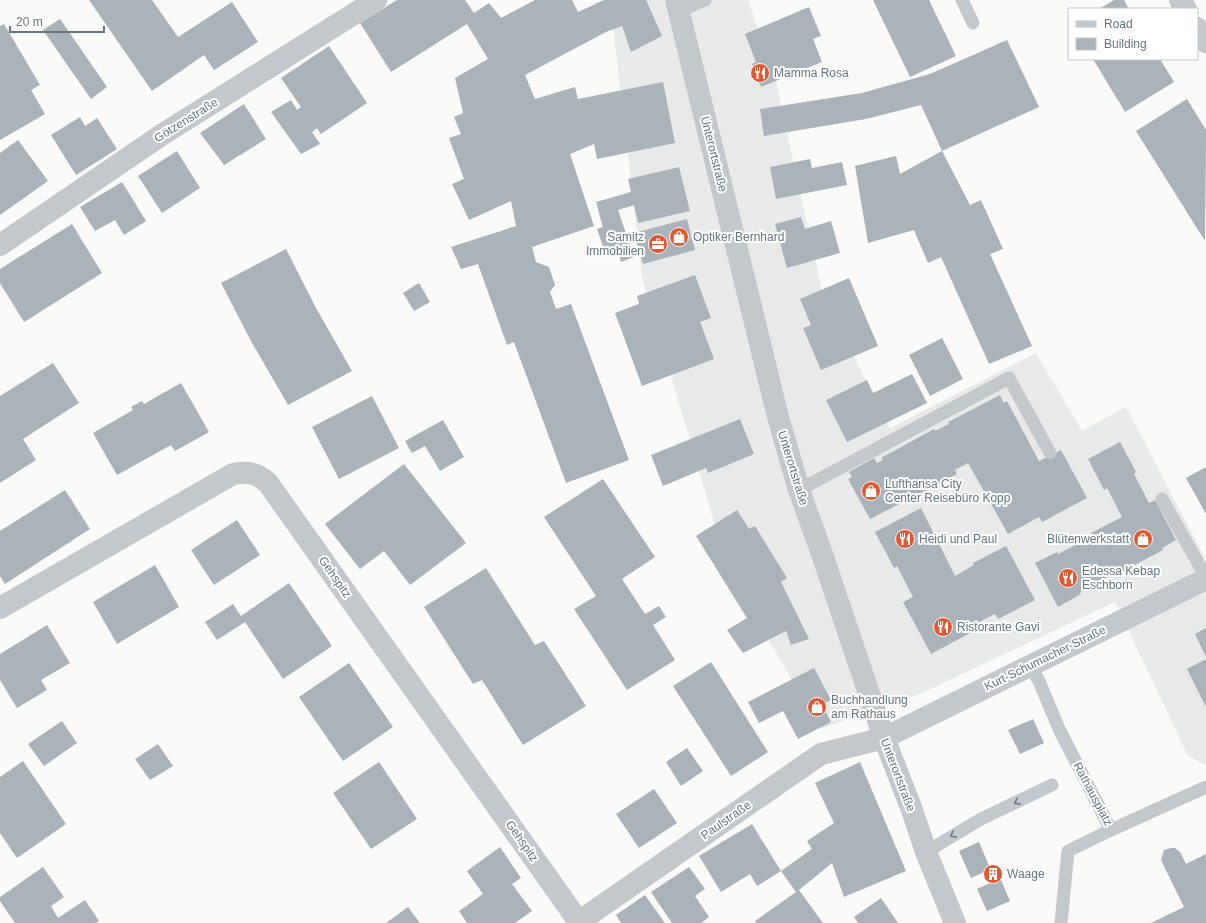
<svg xmlns="http://www.w3.org/2000/svg" width="1206" height="923" viewBox="0 0 1206 923" font-family="Helvetica,sans-serif">
  <style>
    .built { fill: #e8e9e9 }
    .building { fill: #aab3b9 }
    .lines { fill: none; stroke-linecap: round; stroke-linejoin: round }
    .service { stroke: #c3c8cc; stroke-width: 13 }
    .minor { stroke: #c3c8cc; stroke-width: 22 }
    .oneway { stroke: #6a7a87 }
    .labels { text-anchor: middle; stroke-width: 4; stroke-linejoin: round; paint-order: stroke }
    .poi-label { font-size: 12px; fill: #657683; stroke: #fff; text-anchor: start }
    .street-label { font-size: 12px; fill: #657683; stroke: #fff }
  </style>
  <rect width="100%" height="100%" fill="#fafaf8"/>
  <!-- built -->
  <polygon class="built" points="610,0 748,0 775,78 823,296 890,428 1036,353 1082,431 1126,407 1206,560 1206,765 1188,756 1115,602 922,693 820,729 728,569 642,278"/>
  <!-- building -->
  <g class="building">
    <polygon points="89,0 152,0 178,37 232,2 258,42 214,70 204,55 152,91"/>
    <polygon points="397,0 465,0 474,13 489,3 501,18 535,0 572,0 578,12 604,0 646,0 662,36 631,52 622,26 606,32 525,75 535,99 575,87 578,99 663,82 675,143 597,159 594,144 570,154 594,226 532,247 536,262 549,267 555,285 550,292 556,309 571,304 629,460 566,483 514,342 507,345 478,264 461,269 451,247 516,226 511,201 469,220 452,184 464,179 449,138 461,134 454,117 463,113 455,78 488,59 467,24 391,72 360,23"/>
    <polygon points="873,0 929,0 956,56 910,77"/>
    <polygon points="1114,0 1124,0 1129,9 1099,9"/>
    <polygon points="809,7 821,36 813,39 822,62 761,87 752,64 756,62 745,34"/>
    <polygon points="60,19 107,87 91,99 43,30"/>
    <polygon points="4,24 40,85 31,90 45,114 0,140 0,26"/>
    <polygon points="1007,40 1039,107 942,151 921,105 866,119 764,136 760,109 862,93 930,74"/>
    <polygon points="329,46 367,103 321,134 317,128 312,132 320,144 301,154 271,112 291,100 297,110 301,107 281,78"/>
    <polygon points="1093,59 1160,59 1174,82 1125,112"/>
    <polygon points="1187,99 1206,130 1205,241 1136,131"/>
    <polygon points="244,104 266,139 224,165 200,133"/>
    <polygon points="80,117 85,126 97,118 117,149 76,175 51,135"/>
    <polygon points="18,140 48,181 0,215 0,153"/>
    <polygon points="177,151 200,188 162,213 138,176"/>
    <polygon points="942,151 970,205 981,200 1003,249 990,254 1032,346 989,364 941,257 928,263 914,230 868,243 855,166 896,156 900,174"/>
    <polygon points="810,159 812,168 842,162 847,185 776,199 770,167"/>
    <polygon points="679,167 690,211 638,223 634,205 618,210 634,257 621,262 618,251 606,255 597,229 603,227 596,202 631,192 628,179"/>
    <polygon points="122,182 146,221 124,235 115,220 95,231 80,207"/>
    <polygon points="801,217 805,229 831,221 840,253 787,268 775,224"/>
    <polygon points="687,219 695,250 643,264 634,233"/>
    <polygon points="72,224 102,273 24,322 0,283 0,269"/>
    <polygon points="286,249 316,308 352,371 288,405 251,341 221,283"/>
    <polygon points="695,275 711,318 700,322 714,359 642,386 615,313 639,304 637,296"/>
    <polygon points="849,278 878,346 821,370 803,328 811,325 800,299"/>
    <polygon points="419,283 430,302 414,311 403,293"/>
    <polygon points="942,338 963,379 930,396 909,355"/>
    <polygon points="53,363 79,403 23,439 36,460 0,483 0,396"/>
    <polygon points="912,374 927,403 847,442 826,400 867,380 873,393"/>
    <polygon points="181,383 209,432 175,451 171,445 117,475 93,433 133,410 131,407 142,401 144,404"/>
    <polygon points="1000,395 1004,403 1007,401 1039,461 1061,450 1087,498 1042,522 1039,517 1008,534 968,463 955,470 957,474 906,501 904,498 897,501 899,504 870,519 848,479 852,477 849,472 874,458 877,463 883,460 881,458 892,452 934,429 935,431 949,424 948,422"/>
    <polygon points="372,396 399,448 339,479 312,427"/>
    <polygon points="740,419 754,454 708,473 706,468 663,486 651,455"/>
    <polygon points="443,420 464,457 440,471 425,446 412,453 405,441"/>
    <polygon points="1120,442 1136,472 1134,474 1149,503 1155,500 1176,540 1162,548 1163,550 1114,576 1113,574 1080,592 1081,594 1058,607 1035,563 1057,552 1058,554 1093,536 1091,533 1122,517 1107,488 1104,490 1088,459"/>
    <polygon points="404,464 466,543 410,585 384,551 360,569 325,524"/>
    <polygon points="1206,467 1206,514 1186,478"/>
    <polygon points="603,479 655,557 622,579 645,614 659,606 666,617 653,625 675,660 627,690 574,609 596,596 544,517"/>
    <polygon points="65,490 90,529 5,584 0,576 0,531"/>
    <polygon points="921,508 955,576 974,565 973,563 1006,546 1035,600 998,619 995,614 973,625 976,630 931,654 903,602 913,597 897,566 894,568 875,532"/>
    <polygon points="737,510 749,529 755,526 787,578 781,582 809,639 791,645 786,631 743,653 727,630 747,618 696,536"/>
    <polygon points="237,520 260,555 214,585 191,550"/>
    <polygon points="155,565 179,607 117,644 93,602"/>
    <polygon points="486,568 535,645 544,641 586,706 523,745 482,680 473,684 424,607"/>
    <polygon points="289,583 332,646 283,679 245,622 217,640 205,622 233,604 241,616"/>
    <polygon points="47,625 70,663 41,680 47,690 17,708 0,680 0,654"/>
    <polygon points="1206,628 1206,657 1195,634"/>
    <polygon points="1206,659 1206,707 1187,669"/>
    <polygon points="711,662 768,752 731,776 673,686"/>
    <polygon points="349,663 393,727 343,761 299,697"/>
    <polygon points="814,668 831,700 822,705 831,722 798,739 783,711 759,723 748,702"/>
    <polygon points="1033,719 1044,743 1020,754 1008,730"/>
    <polygon points="62,721 77,743 44,766 28,744"/>
    <polygon points="158,744 173,766 150,780 135,759"/>
    <polygon points="687,748 703,771 681,786 666,762"/>
    <polygon points="23,761 66,824 17,858 0,833 0,777"/>
    <polygon points="379,762 417,819 371,849 333,793"/>
    <polygon points="860,762 906,871 844,897 832,863 799,890 823,923 756,923 755,921 796,892 781,871 812,849 807,841 834,823 815,783"/>
    <polygon points="654,789 677,823 639,848 616,814"/>
    <polygon points="752,824 781,871 757,886 750,874 721,892 699,856"/>
    <polygon points="979,842 990,868 995,866 1010,901 987,911 977,889 992,882 987,871 971,878 959,851"/>
    <polygon points="500,847 521,878 512,884 532,911 515,923 467,923 459,911 483,894 467,871"/>
    <polygon points="1171,848 1175,848 1180,852 1186,864 1206,854 1206,923 1151,923 1184,907 1161,860 1164,850"/>
    <polygon points="43,867 64,897 51,906 58,918 85,900 99,921 95,923 15,923 0,901 0,897"/>
    <polygon points="689,867 705,889 695,896 709,917 701,923 672,923 651,892"/>
    <polygon points="645,895 665,923 621,923 616,915"/>
    <polygon points="881,898 898,923 858,923 854,917"/>
    <polygon points="408,907 420,923 386,923"/>
  </g>
  <g class="lines">
    <!-- service -->
    <g class="service">
      <polyline points="962,0 973,23"/>
      <polyline points="679,11 705,0"/>
      <polyline points="799,490 1009,378 1050,453"/>
      <polyline points="1162,499 1206,577"/>
      <polyline points="1030,666 1039,681 1059,729 1111,830 1206,787"/>
      <polyline points="926,852 981,819 1052,785"/>
      <polyline points="1061,923 1068,851 1111,830"/>
    </g>
    <!-- minor -->
    <g class="minor">
      <polyline points="676,0 777,413 799,490 821,551 884,738 912,810 926,852 955,923"/>
      <polyline points="1180,0 1186,9"/>
      <polyline points="1197,28 1206,42"/>
      <polyline points="0,245 163,134 376,0"/>
      <path d="M0,608L233,474C249,471 257,473 268,483L579,922"/>
      <polyline points="577,923 821,754 884,738 1206,579"/>
    </g>
  </g>
  <!-- one-way arrows -->
  <defs><path id="oneway-chevron" d="M-2-3.5L2.5 0L-2 3.5" fill="none" stroke-width="1.6" stroke-linecap="round" stroke-linejoin="round"/></defs>
  <g class="oneway">
    <use href="#oneway-chevron" transform="translate(1017 802) rotate(154)"/>
    <use href="#oneway-chevron" transform="translate(953 835) rotate(150)"/>
  </g>
  <!-- icons -->
  <defs>
    <symbol id="restaurant-disc" viewBox="-11 -11 22 22"><circle r="9.5" fill="#e4572e" stroke="#fff"/><path d="M-5-6h1v4h1v-4h1v4h1v-4h1v5L-1.5 .5V6h-2V.5L-5-1ZM5-6V6H3V1.5H1.5Q1.5-4 5-6Z" fill="#fff"/></symbol>
    <symbol id="shop-disc" viewBox="-11 -11 22 22"><circle r="9.5" fill="#e4572e" stroke="#fff"/><path d="M-5-2.5h2.3a2.7 3.5 0 0 1 5.4 0H5L5.5 6h-11ZM-1.5-2.5h3a1.5 2.3 0 0 0-3 0Z" fill="#fff"/></symbol>
    <symbol id="office-disc" viewBox="-11 -11 22 22"><circle r="9.5" fill="#e4572e" stroke="#fff"/><path d="M-6-3h4V-5.5h4V-3h4V5H-6ZM-1-4.5V-3h2v-1.5ZM-6 0V1H6V0Z" fill="#fff"/></symbol>
    <symbol id="building-disc" viewBox="-11 -11 22 22"><circle r="9.5" fill="#e4572e" stroke="#fff"/><path d="M-4-6H4V6H1V3H-1V6H-4ZM-2.5-4.3h1.7v1.8h-1.7ZM.8-4.3h1.7v1.8H.8ZM-2.5-1h1.7V.8h-1.7ZM.8-1h1.7V.8H.8Z" fill="#fff"/></symbol>
  </defs>
  <g fill-rule="evenodd">
    <use href="#restaurant-disc" x="749" y="62" width="22" height="22"/>
    <use href="#shop-disc" x="668" y="226" width="22" height="22"/>
    <use href="#office-disc" x="647" y="233" width="22" height="22"/>
    <use href="#shop-disc" x="860" y="480" width="22" height="22"/>
    <use href="#restaurant-disc" x="894" y="528" width="22" height="22"/>
    <use href="#shop-disc" x="1132" y="528" width="22" height="22"/>
    <use href="#restaurant-disc" x="1057" y="567" width="22" height="22"/>
    <use href="#restaurant-disc" x="932" y="616" width="22" height="22"/>
    <use href="#shop-disc" x="806" y="696" width="22" height="22"/>
    <use href="#building-disc" x="982" y="863" width="22" height="22"/>
  </g>
  <g class="labels">
    <!-- poi labels -->
    <g class="poi-label">
      <text x="774" y="77">Mamma Rosa</text>
      <text x="644" y="241" text-anchor="end">Samitz<tspan x="644" dy="14">Immobilien</tspan></text>
      <text x="693" y="241">Optiker Bernhard</text>
      <text x="885" y="488">Lufthansa City<tspan x="885" dy="14">Center Reisebüro Kopp</tspan></text>
      <text x="919" y="543">Heidi und Paul</text>
      <text x="1129" y="543" text-anchor="end">Blütenwerkstatt</text>
      <text x="1082" y="575">Edessa Kebap<tspan x="1082" dy="14">Eschborn</tspan></text>
      <text x="957" y="631">Ristorante Gavi</text>
      <text x="831" y="704">Buchhandlung<tspan x="831" dy="14">am Rathaus</tspan></text>
      <text x="1007" y="878">Waage</text>
    </g>
    <!-- street labels -->
    <g class="street-label">
      <text transform="translate(186 120) rotate(-32)" y="4">Götzenstraße</text>
      <text transform="translate(714 154) rotate(76)" y="4">Unterortstraße</text>
      <text transform="translate(793 468) rotate(73)" y="4">Unterortstraße</text>
      <text transform="translate(335 577) rotate(55)" y="4">Gehspitz</text>
      <text transform="translate(1045 658) rotate(-26)" y="4">Kurt-Schumacher-Straße</text>
      <text transform="translate(898 775) rotate(69)" y="4">Unterortstraße</text>
      <text transform="translate(1093 794) rotate(62)" y="4">Rathausplatz</text>
      <text transform="translate(726 820) rotate(-35)" y="4">Paulstraße</text>
      <text transform="translate(522 841) rotate(55)" y="4">Gehspitz</text>
    </g>
  </g>
  <!-- legend -->
  <rect x="1068" y="8" width="130" height="52" fill="#ffffff" stroke="#c1c8cd"/>
  <rect x="1076" y="21" width="20" height="6" fill="#c3c8cc" stroke="#c1c8cd"/>
  <text x="1104" y="28" font-size="12" fill="#657683">Road</text>
  <rect x="1076" y="38" width="20" height="12" fill="#aab3b9" stroke="#c1c8cd"/>
  <text x="1104" y="48" font-size="12" fill="#657683">Building</text>
  <!-- scale -->
  <path d="M10 26v6h94v-6" fill="none" stroke="#657683" stroke-width="2"/>
  <text x="16" y="26" font-size="12" fill="#657683" stroke="#ffffff" stroke-width="3" paint-order="stroke">20 m</text>
</svg>
